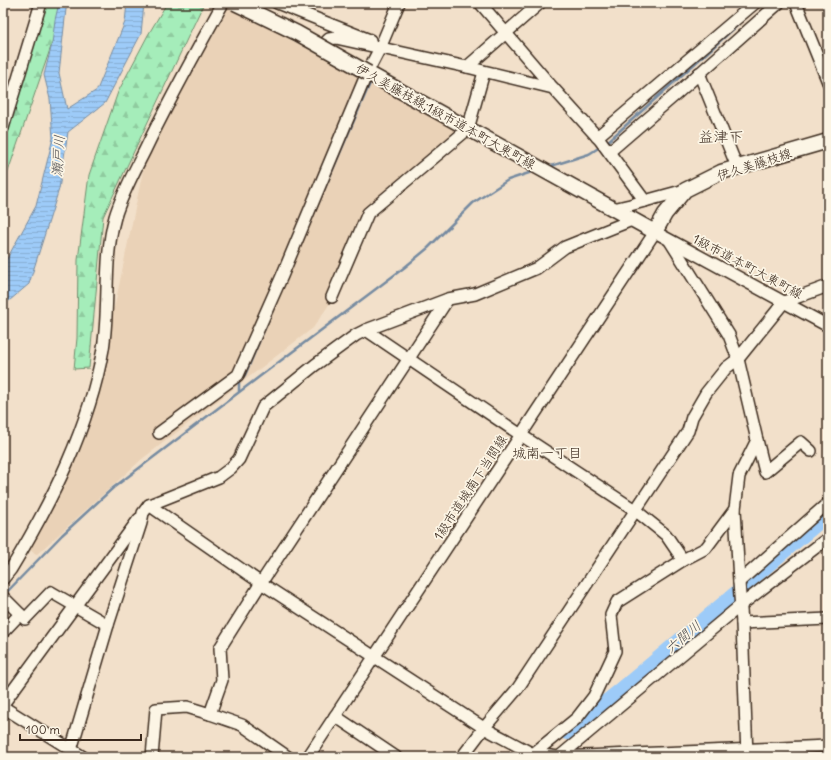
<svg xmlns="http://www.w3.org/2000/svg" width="831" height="760" viewBox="0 0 831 760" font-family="Delius,'Klee One',sans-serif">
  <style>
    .built { fill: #ead2b7 }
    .forest { fill: url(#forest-firs); stroke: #708c6c }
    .water { fill: url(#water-rules); stroke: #768ba1 }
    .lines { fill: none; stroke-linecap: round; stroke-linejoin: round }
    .stream { stroke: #768ba1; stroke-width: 2.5 }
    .river { stroke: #9dcbf8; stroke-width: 14 }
    .minor-casing { stroke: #3b2a1e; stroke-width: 14 }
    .major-casing { stroke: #3b2a1e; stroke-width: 17 }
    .minor { stroke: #fcf5e5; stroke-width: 11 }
    .major { stroke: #fcf5e5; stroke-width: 14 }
    .major-bridge-casing { stroke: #3b2a1e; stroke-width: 17; stroke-linecap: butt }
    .major-bridge { stroke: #fcf5e5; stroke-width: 14 }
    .labels { text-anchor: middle; stroke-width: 3.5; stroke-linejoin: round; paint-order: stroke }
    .street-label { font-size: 13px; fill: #3b2a1e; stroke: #fcf5e5 }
    .water-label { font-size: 14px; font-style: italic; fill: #545254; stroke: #fcf5e5 }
    .neighbourhood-label { font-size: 14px; fill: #3b2a1e; stroke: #fcf5e5 }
    .quarter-label { font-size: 15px; fill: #3b2a1e; stroke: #fcf5e5 }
  </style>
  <defs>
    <pattern id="forest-firs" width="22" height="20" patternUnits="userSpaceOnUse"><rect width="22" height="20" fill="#a5edba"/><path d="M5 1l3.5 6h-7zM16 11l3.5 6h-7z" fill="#8fcb9f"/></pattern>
    <pattern id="water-rules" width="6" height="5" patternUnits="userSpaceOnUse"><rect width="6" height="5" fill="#9dcbf8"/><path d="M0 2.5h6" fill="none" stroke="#88aed4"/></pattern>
  </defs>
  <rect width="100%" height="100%" fill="#f2e0ca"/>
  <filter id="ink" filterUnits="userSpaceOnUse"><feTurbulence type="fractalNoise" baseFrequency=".025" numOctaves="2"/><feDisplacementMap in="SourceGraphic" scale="8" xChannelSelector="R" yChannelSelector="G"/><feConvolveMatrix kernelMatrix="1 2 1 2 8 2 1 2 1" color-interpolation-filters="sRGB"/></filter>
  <g filter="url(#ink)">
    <!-- built -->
    <polygon class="built" points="229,6 458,131 369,213 339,290 313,328 142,459 36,555 28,548 76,450 116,300 146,156"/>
    <!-- forest -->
    <g class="forest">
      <polygon points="42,3 66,3 3,186 3,144 7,125"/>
      <polygon points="167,3 204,3 103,217 89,368 74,369 77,338 78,260 89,175 118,92 148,35"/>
    </g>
    <!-- water -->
    <polygon class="water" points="59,3 70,3 66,9 59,73 67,109 97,90 125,22 127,3 144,3 141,34 105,103 68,132 59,189 29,284 3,306 3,266 36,206 53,138 50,99 44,75 52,44 55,20"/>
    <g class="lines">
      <!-- stream -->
      <g class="stream">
        <polyline points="606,143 738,25"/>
        <polyline points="548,167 589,154 600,147"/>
        <polyline points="309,225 371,81"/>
        <polyline points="239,391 239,381 245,375 274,307"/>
        <polyline points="4,595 62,535 113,488 259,377 405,267 428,248 473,203 508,180 535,171"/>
      </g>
      <!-- river -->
      <polyline class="river" points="567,733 620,690 828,515"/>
      <defs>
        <g id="minor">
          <polyline points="277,3 370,40"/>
          <polyline points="480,3 553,88"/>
          <polyline points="796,3 828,82"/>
          <polyline points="321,47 329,39 336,38 467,67 553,88 600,140 645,201"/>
          <polyline points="467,67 540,3"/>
          <polyline points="699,73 737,167"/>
          <polyline points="3,128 41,3"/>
          <polyline points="597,137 755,3"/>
          <polyline points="609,152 674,96 779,3"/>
          <polyline points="613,209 630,205 685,190"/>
          <polyline points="670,241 729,335 738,359 757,440 739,476 735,509 739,582 742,623 747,756"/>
          <polyline points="332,297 368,213 468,129 484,72"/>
          <polyline points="366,330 521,435 635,510 666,535 683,560"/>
          <polyline points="159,433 238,375 282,276 367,73 380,48 399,3"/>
          <polyline points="757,440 765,472 801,442 811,451"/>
          <polyline points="149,505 261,583 484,728 533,754 559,757 828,746"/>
          <path d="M3,579L11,569C52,501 89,428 103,349C110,305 103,260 115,217C121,196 135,170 145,150C169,100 196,52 223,3"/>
          <polyline points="739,582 828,503"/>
          <polyline points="3,597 20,614 3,632"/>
          <polyline points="20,614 25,619 51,592 108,625"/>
          <polyline points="742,623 828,619"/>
          <polyline points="3,704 139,519"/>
          <polyline points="3,707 83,757"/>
          <polyline points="335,716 396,757"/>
          <polyline points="71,750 108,625 141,523 143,513 149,505 219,477 231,468 239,459 263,407 315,365 356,335 366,330 448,299 475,294 537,268 565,247 632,220"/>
          <polyline points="533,754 577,718 594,696 615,651 611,615 617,602 683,560 706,548 735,509"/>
          <polyline points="152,757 156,709 187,707 210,714"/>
          <polyline points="288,757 242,725 210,714 222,680 220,648 261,583 448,299"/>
          <polyline points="308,757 655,232 828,326"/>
          <polyline points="462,757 484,728 518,688 688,431 692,417 706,393 726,368 738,359 784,302 828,286"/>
          <polyline points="559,757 741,605 828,538"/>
        </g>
        <polyline id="major" points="368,73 655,232 665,214 685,190 721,172 828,141"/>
      </defs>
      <!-- minor casing -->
      <use href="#minor" class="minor-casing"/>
      <!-- major casing -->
      <use href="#major" class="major-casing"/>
      <!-- minor -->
      <use href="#minor" class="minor"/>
      <!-- major -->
      <use href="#major" class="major"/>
      <defs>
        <polyline id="major-bridge" points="235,3 297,33 368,73"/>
      </defs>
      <!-- major-bridge casing -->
      <use href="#major-bridge" class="major-bridge-casing"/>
      <!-- major-bridge -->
      <use href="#major-bridge" class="major-bridge"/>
    </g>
  </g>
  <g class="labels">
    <!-- street labels -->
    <g class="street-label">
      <text transform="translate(446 116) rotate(29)" y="5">伊久美藤枝線;1級市道本町大東町線</text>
      <text transform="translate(754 164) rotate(-18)" y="5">伊久美藤枝線</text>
      <text transform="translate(748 266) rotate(28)" y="5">1級市道本町大東町線</text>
      <text transform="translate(470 487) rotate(-57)" y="5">1級市道城南下当間線</text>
    </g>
    <!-- water labels -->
    <g class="water-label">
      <text transform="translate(58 156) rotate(-86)" y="5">瀬戸川</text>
      <text transform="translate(683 637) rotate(-40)" y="5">六間川</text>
    </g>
    <!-- neighbourhood labels -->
    <g class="neighbourhood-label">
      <text x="547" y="458">城南一丁目</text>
    </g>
    <!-- quarter labels -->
    <g class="quarter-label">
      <text x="721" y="142">益津下</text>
    </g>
  </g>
  <!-- margin -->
  <rect width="831" height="760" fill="none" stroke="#fcf5e5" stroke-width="16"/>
  <rect x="8" y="8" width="815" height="744" fill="none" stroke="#3b2a1e" stroke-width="1.5" filter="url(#ink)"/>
  <!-- scale -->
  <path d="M20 734v6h121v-6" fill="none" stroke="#3b2a1e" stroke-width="2"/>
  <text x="26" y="734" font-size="12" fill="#3b2a1e" stroke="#fcf5e5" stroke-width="3" paint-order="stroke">100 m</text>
</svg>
